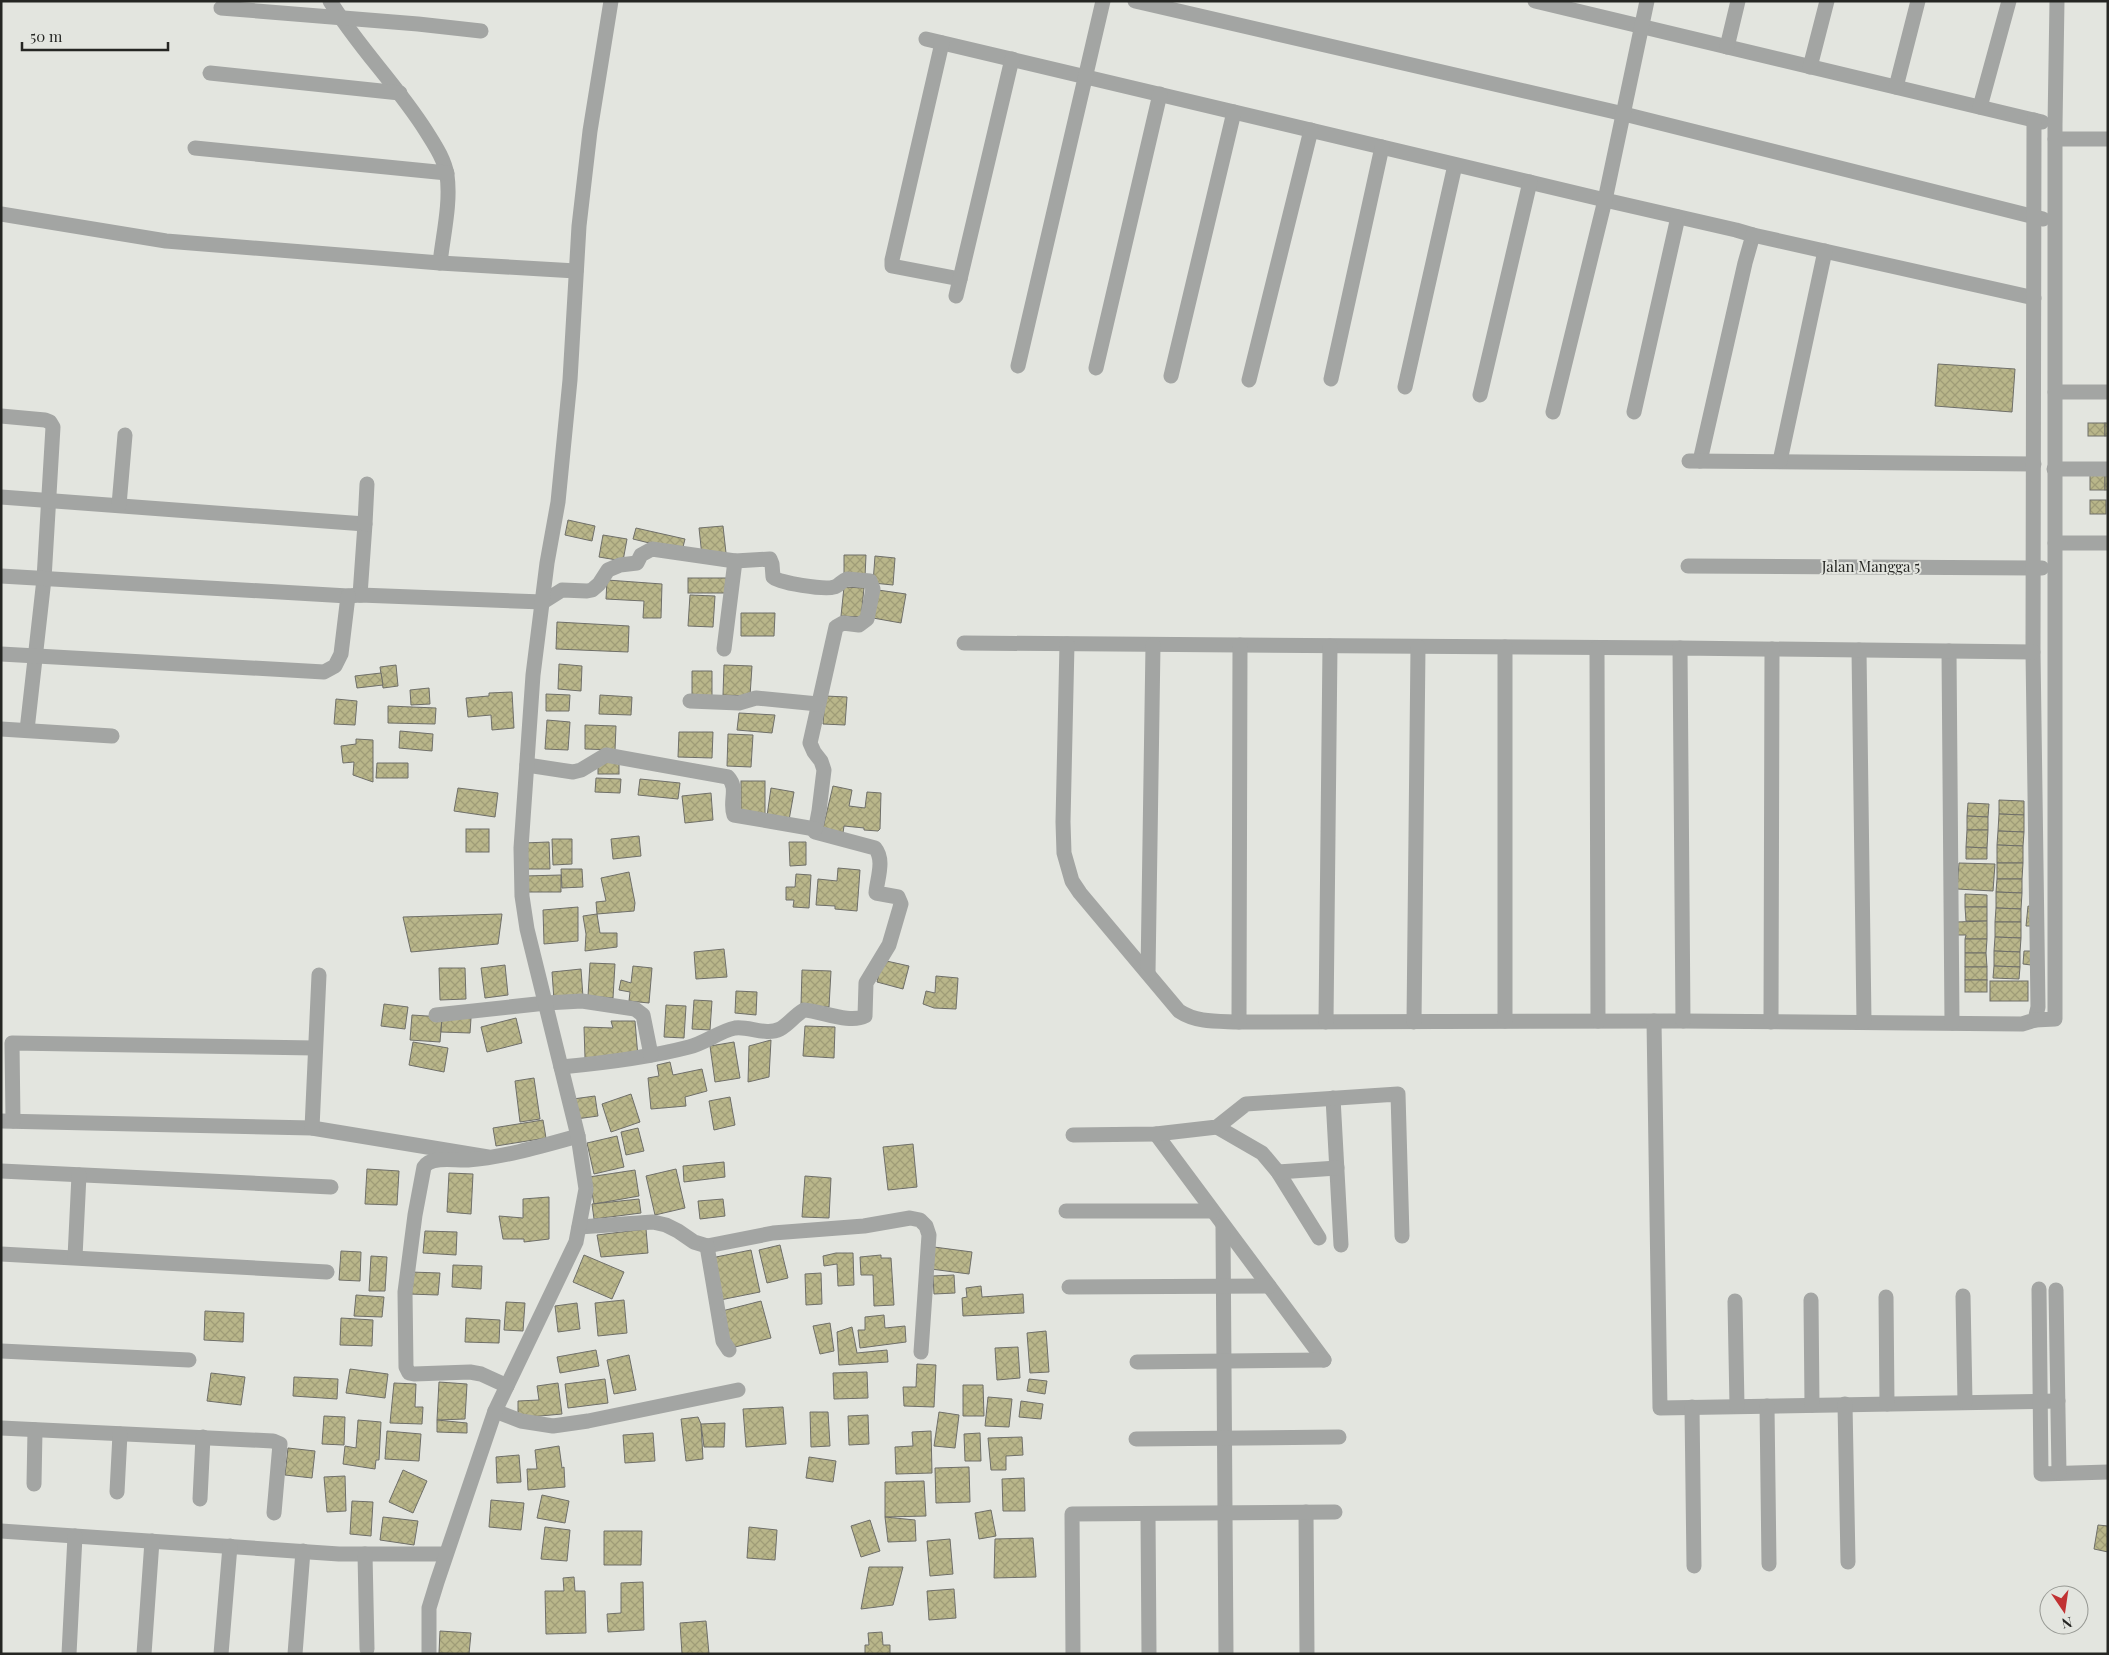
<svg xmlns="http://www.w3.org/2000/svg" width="2109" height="1655" viewBox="0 0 2109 1655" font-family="'Playfair Display',serif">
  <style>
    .building { fill: url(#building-cross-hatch); stroke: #6f6f69 }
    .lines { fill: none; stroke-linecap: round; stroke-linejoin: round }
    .minor { stroke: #a3a5a3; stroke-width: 15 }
    .labels { text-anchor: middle; stroke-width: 4; stroke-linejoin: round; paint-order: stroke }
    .street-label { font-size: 15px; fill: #252623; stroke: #e3e5df }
  </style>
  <defs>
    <pattern id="building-cross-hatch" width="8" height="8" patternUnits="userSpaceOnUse" patternTransform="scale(1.25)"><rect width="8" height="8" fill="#b9b68a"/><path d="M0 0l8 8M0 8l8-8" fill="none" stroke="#9f9c77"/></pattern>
  </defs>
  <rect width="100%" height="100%" fill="#e3e5df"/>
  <!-- building -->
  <g class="building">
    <polygon points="1938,364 2015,369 2012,412 1935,406"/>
    <rect x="2088" y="423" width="17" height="13"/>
    <rect x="2105" y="423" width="3" height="13"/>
    <rect x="2090" y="475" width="15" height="15"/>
    <rect x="2105" y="475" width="3" height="15"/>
    <rect x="2090" y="500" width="16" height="14"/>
    <polygon points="568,520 595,526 592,541 565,535"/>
    <polygon points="723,526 726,553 702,556 699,528"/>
    <polygon points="636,528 685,539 682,551 633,539"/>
    <polygon points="603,535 627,539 623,561 599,557"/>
    <polygon points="844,555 866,555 865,577 844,577"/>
    <polygon points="875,556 895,558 893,585 873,583"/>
    <rect x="688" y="578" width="38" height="15"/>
    <polygon points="607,580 662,584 661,618 643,618 644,601 606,599"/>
    <polygon points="844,587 864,588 861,617 841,616"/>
    <polygon points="878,590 906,594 901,623 873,618"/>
    <polygon points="690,595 715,596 713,627 688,626"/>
    <polygon points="741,613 775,613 774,636 741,636"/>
    <polygon points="557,622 629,626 628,652 556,649"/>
    <polygon points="559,664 582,666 581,691 558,689"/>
    <polygon points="396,665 398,686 383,688 380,667"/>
    <polygon points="724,665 752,666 750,696 723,695"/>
    <polygon points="692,671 712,671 712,699 692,698"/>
    <polygon points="381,673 383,685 357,688 355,676"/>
    <polygon points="429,688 430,704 411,705 410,690"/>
    <polygon points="512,692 514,728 492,730 491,715 468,717 466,698 489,696 489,693"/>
    <polygon points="546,694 570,695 569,711 546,711"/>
    <polygon points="600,695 632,697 631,715 599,714"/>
    <polygon points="825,696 847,697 845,725 823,724"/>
    <polygon points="336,699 357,701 355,725 334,724"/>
    <polygon points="388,706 436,708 435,724 388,723"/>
    <polygon points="739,713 775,715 772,733 737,730"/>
    <polygon points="547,720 570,722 568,750 545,749"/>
    <polygon points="585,725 616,726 615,750 585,749"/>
    <polygon points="400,731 433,734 432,751 399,748"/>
    <polygon points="679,732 713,732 712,758 678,757"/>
    <polygon points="728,734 753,735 751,767 727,766"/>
    <polygon points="356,739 373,740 373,782 353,775 354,762 343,763 341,746 356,744"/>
    <rect x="598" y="761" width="21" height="13"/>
    <polygon points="377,763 408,763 408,778 376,778"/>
    <polygon points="596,778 621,779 620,793 595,792"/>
    <polygon points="640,779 680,783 678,799 638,795"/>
    <rect x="741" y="781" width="24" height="33"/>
    <polygon points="833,786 852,790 849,806 865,808 867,792 881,793 880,829 878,831 864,830 864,828 844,826 843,833 823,828"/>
    <polygon points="458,788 498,793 495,817 454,811"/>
    <polygon points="771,788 794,792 789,820 767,816"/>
    <polygon points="711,793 713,820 685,823 682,796"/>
    <polygon points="1999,800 2024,801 2024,815 1999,814"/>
    <polygon points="1968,803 1989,804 1988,817 1967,816"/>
    <polygon points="1999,814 2024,815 2024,832 1998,831"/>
    <polygon points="1967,816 1988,817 1988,830 1967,830"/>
    <rect x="466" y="829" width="23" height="23"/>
    <polygon points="1967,830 1988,830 1987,848 1966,847"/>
    <polygon points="1998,831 2024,832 2023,846 1997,845"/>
    <polygon points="639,836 641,856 613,859 611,839"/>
    <polygon points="552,839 572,839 572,864 553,865"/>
    <polygon points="549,842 550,869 523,869 523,843"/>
    <polygon points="789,842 806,842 806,865 790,866"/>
    <polygon points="1997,845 2023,846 2023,863 1997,863"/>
    <polygon points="1966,847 1987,848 1987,859 1966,859"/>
    <polygon points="1959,863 1995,864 1993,891 1957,889"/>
    <polygon points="1997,863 2023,863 2022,879 1997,879"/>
    <polygon points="838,868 860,870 857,911 835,909 835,906 816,905 818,879 837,881"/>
    <polygon points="561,869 582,869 583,887 562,888"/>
    <polygon points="629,872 635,903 634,911 597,914 596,902 606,901 601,878"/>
    <polygon points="796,874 811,875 809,908 793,907 794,900 786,900 786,887 795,887"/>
    <polygon points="561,875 561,892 525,892 525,876"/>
    <polygon points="1997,879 2022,879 2022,893 1996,892"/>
    <polygon points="1996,892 2022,893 2021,909 1996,908"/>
    <polygon points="1965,894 1987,895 1987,907 1965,907"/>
    <polygon points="2028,906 2033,907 2032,926 2026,926"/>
    <polygon points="578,907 578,941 544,944 543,910"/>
    <polygon points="1965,907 1987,907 1987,921 1966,921"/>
    <polygon points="1996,908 2021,909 2021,922 1995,922"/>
    <polygon points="502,914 498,944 411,952 403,917"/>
    <polygon points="597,914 600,933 617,933 617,947 585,951 586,934 583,916"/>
    <polygon points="1987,921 1987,939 1965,939 1966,935 1956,935 1956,922"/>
    <polygon points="1995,922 2021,922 2021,938 1995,937"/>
    <polygon points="1995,937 2021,938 2020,952 1994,951"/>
    <polygon points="1965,939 1987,939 1986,953 1965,953"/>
    <polygon points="724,949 727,977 696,979 694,952"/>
    <polygon points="1994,951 2020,952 2020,967 1994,966"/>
    <polygon points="2024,951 2032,951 2031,965 2023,964"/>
    <polygon points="1965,953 1986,953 1987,967 1965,967"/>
    <polygon points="882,960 909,966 903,989 877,982"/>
    <polygon points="590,963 615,964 613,998 588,996"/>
    <polygon points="505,965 508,995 485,998 481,968"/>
    <polygon points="633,966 652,968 649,1003 629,1001 630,992 619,990 621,980 631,983"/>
    <polygon points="1994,966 2020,967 2019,979 1993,978"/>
    <rect x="1965" y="967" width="22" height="13"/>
    <polygon points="439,968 465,968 466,999 440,1000"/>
    <polygon points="581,969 583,997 554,1000 552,972"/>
    <polygon points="802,970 831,971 829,1007 801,1005"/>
    <polygon points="936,976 958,978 956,1009 934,1008 923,1004 926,991 935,993"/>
    <rect x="1965" y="980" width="22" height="12"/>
    <rect x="1990" y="981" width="38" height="20"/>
    <polygon points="736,991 757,992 756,1015 735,1013"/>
    <polygon points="694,1000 712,1001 710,1030 692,1029"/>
    <polygon points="384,1004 408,1007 405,1029 381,1026"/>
    <polygon points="666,1005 686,1006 684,1038 664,1037"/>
    <polygon points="412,1015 442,1017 440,1042 410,1040"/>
    <polygon points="442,1017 471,1018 470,1033 441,1032"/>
    <polygon points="516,1018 522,1043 487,1052 481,1027"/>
    <polygon points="611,1021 635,1021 638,1057 585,1058 584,1027 613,1028"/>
    <polygon points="805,1026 835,1027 834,1058 803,1056"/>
    <polygon points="771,1040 769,1077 748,1082 749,1046"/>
    <polygon points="413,1042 448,1048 444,1072 409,1065"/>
    <polygon points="734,1042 740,1078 715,1082 710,1046"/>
    <polygon points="670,1062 673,1075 702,1069 707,1091 685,1097 686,1106 651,1109 648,1078 659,1076 657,1065"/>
    <polygon points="534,1078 540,1119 520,1122 515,1081"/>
    <polygon points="631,1094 640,1122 611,1132 602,1104"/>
    <polygon points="595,1096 598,1116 576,1119 573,1099"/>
    <polygon points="730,1097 735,1125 714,1130 709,1101"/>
    <polygon points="543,1120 546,1138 496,1146 493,1128"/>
    <polygon points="638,1128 644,1151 626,1155 621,1132"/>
    <polygon points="617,1136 624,1167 594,1174 587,1143"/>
    <polygon points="913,1144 917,1187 888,1190 883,1147"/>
    <polygon points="724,1162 725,1177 684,1182 683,1166"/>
    <polygon points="367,1169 399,1171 397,1205 365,1204"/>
    <polygon points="676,1169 685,1208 655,1215 646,1176"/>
    <polygon points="635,1170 639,1196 594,1204 589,1177"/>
    <polygon points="449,1173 473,1174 471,1214 447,1212"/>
    <polygon points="805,1176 831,1178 829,1218 802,1217"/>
    <polygon points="549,1197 549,1239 524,1242 524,1239 503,1239 499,1216 523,1218 523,1199"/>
    <polygon points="639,1199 641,1213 594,1219 592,1204"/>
    <polygon points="723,1199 725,1216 700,1219 698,1201"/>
    <polygon points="646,1229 648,1253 601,1257 597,1235"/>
    <polygon points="425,1231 457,1232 456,1255 423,1253"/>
    <polygon points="780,1245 788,1278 767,1283 759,1250"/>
    <polygon points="934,1247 972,1252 969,1274 931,1269"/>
    <polygon points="751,1250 760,1292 720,1300 711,1258"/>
    <polygon points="341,1251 361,1252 360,1281 339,1280"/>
    <polygon points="836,1253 853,1253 854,1285 838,1286 837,1264 824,1266 823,1256"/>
    <polygon points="584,1255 624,1272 612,1299 573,1282"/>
    <polygon points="881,1255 881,1258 891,1258 894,1305 874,1306 873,1275 861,1275 860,1257"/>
    <polygon points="371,1256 387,1257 385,1291 369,1291"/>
    <polygon points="453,1265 482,1266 481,1289 452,1287"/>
    <polygon points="410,1272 440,1273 438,1295 409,1294"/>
    <polygon points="821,1273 822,1304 806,1305 805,1274"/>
    <polygon points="954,1275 955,1293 934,1294 933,1276"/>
    <polygon points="981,1286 982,1297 1023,1294 1024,1313 963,1316 962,1298 967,1297 966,1288"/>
    <polygon points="356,1295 384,1297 382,1317 354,1316"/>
    <polygon points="624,1300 627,1333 598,1336 595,1303"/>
    <polygon points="761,1301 771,1338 731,1348 722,1311"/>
    <polygon points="506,1302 525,1303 523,1331 504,1330"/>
    <polygon points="577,1303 580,1329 558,1332 555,1306"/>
    <polygon points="205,1311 244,1313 243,1342 204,1340"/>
    <polygon points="884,1315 885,1328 905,1326 906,1342 860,1348 858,1330 865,1330 865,1317"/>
    <polygon points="341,1318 373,1320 372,1346 340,1345"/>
    <polygon points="466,1318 500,1320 499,1343 465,1342"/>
    <polygon points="830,1323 834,1351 820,1354 813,1326"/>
    <polygon points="852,1327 857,1353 887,1350 888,1362 839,1365 837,1332"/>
    <polygon points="1046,1331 1049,1372 1030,1373 1027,1333"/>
    <polygon points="1018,1347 1020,1378 997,1380 995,1348"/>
    <polygon points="596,1350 599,1366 560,1373 557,1357"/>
    <polygon points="629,1355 636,1390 614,1394 607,1360"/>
    <polygon points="917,1364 936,1365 934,1407 904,1406 903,1387 916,1387"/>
    <polygon points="350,1369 388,1374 385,1398 346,1393"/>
    <polygon points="867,1372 868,1398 834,1399 833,1373"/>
    <polygon points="211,1373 245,1377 241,1405 207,1401"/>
    <polygon points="294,1377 338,1379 337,1399 293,1396"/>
    <polygon points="605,1379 608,1403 568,1408 565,1384"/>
    <polygon points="1029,1379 1047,1381 1045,1394 1027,1391"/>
    <polygon points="439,1382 467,1384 465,1419 437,1420"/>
    <polygon points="394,1383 416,1384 415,1407 423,1407 422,1424 390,1423"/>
    <polygon points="558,1383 562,1414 518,1418 518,1401 539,1400 537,1386"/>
    <polygon points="963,1385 983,1385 984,1416 963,1416"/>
    <polygon points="988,1397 1012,1399 1009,1427 985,1426"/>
    <polygon points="1021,1401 1043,1404 1041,1419 1019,1417"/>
    <polygon points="783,1407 786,1444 746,1447 743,1409"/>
    <polygon points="810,1412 828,1412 830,1446 811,1447"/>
    <polygon points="939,1412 959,1415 955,1448 934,1446"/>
    <polygon points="868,1415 869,1444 849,1445 848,1416"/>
    <polygon points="324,1416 345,1417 344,1445 322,1444"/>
    <polygon points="698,1417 701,1424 703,1459 686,1461 681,1419"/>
    <polygon points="358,1420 381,1422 379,1460 376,1460 375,1469 343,1464 345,1446 356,1448"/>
    <polygon points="437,1420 467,1423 467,1433 437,1432"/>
    <polygon points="725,1423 724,1447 704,1447 701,1424"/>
    <polygon points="387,1431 421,1434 419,1461 385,1459"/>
    <polygon points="931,1431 932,1473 896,1474 895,1447 913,1446 912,1432"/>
    <polygon points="653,1433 655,1461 625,1463 623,1435"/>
    <polygon points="980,1433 981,1461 965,1461 964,1434"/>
    <polygon points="1022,1437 1023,1455 1006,1456 1006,1470 991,1470 988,1438"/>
    <polygon points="559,1446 562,1468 564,1467 565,1487 528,1490 527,1469 537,1469 535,1450"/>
    <polygon points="288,1448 315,1451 312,1478 285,1475"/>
    <polygon points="519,1455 521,1482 497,1483 496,1457"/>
    <polygon points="809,1457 836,1461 833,1482 806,1478"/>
    <polygon points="969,1467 970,1502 936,1503 935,1468"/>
    <polygon points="403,1470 427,1481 413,1513 389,1502"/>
    <polygon points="345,1476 346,1511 327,1512 324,1477"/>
    <polygon points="1024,1478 1025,1511 1003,1511 1002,1479"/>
    <polygon points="924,1481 926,1516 885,1517 885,1482"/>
    <polygon points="542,1495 569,1501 565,1523 537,1518"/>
    <polygon points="491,1500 524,1503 521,1530 489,1527"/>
    <polygon points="352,1501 373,1502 371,1536 350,1534"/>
    <polygon points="991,1510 996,1536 979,1539 975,1513"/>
    <polygon points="383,1517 418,1521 414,1545 380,1540"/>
    <polygon points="885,1517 915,1520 916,1541 888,1542"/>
    <polygon points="870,1520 880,1551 861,1557 851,1526"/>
    <polygon points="2098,1525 2108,1526 2108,1552 2094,1549"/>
    <polygon points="545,1527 570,1530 567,1561 541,1559"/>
    <polygon points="749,1527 777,1530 775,1560 747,1558"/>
    <polygon points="604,1531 642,1531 641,1565 604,1565"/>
    <polygon points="1033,1538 1036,1577 994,1578 995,1539"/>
    <polygon points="950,1539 953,1574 930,1576 927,1541"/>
    <polygon points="869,1567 903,1567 893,1605 861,1609"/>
    <polygon points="574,1577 575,1591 585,1591 586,1633 546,1634 545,1591 564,1591 563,1578"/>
    <polygon points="643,1582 644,1630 608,1632 607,1614 621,1613 621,1583"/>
    <polygon points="954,1589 956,1618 929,1620 927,1591"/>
    <polygon points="706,1621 709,1654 682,1654 680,1623"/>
    <polygon points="440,1631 471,1633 469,1654 439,1653"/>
    <polygon points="882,1632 883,1645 890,1645 890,1654 865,1654 865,1645 869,1645 868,1633"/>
  </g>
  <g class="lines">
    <!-- minor -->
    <g class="minor">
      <path d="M330,1C358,47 397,85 426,131C434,144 444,158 447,175C451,203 443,235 440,263"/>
      <polyline points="1135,1 1624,114 2043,219"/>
      <polyline points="1535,1 2042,122"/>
      <polyline points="221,8 418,24 481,31"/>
      <polyline points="926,39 1605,200 1736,230 1753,235 1745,263 1700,461"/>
      <polyline points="942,43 892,260 892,266 960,279"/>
      <polyline points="1727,47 1738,1"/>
      <polyline points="1810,67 1827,1"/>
      <polyline points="210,73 400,93"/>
      <polyline points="1896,87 1918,1"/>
      <polyline points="1980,107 2009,1"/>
      <polyline points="2055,139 2108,139"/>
      <polyline points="195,148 447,173"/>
      <polyline points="1,214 166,241 440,263 576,271"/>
      <polyline points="1753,235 2034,298"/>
      <polyline points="956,296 1012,59"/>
      <polyline points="1018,366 1103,1"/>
      <polyline points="1096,368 1160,94"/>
      <polyline points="1171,376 1234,112"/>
      <polyline points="1331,379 1382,147"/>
      <polyline points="1249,380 1311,130"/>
      <polyline points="1405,387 1455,165"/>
      <polyline points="2055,392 2108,392"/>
      <polyline points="1480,395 1530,182"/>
      <polyline points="1553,412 1605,200 1647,1"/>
      <polyline points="1634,412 1678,217"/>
      <polyline points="1,416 45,420 50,422 53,427 44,579 27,730"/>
      <polyline points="1689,461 2034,464"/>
      <polyline points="1780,461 1825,251"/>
      <polyline points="2054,469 2108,469"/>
      <polyline points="1,497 365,524 360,595"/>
      <polyline points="119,505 125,435"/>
      <polyline points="365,524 367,484"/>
      <polyline points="2055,543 2108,543"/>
      <polyline points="1688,566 2042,568"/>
      <path d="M1,576L348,596L360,595L543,602L562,590L587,591L592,590L599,584L608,570L620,565L637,563L641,555L652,549L735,561L770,559L772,564L773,577C778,583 825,590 834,587C839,586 841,581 847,579L870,581L873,589L867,619L859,625L843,623L836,627L810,743L814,752L821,761L824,770L819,811L815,832L875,848C885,860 877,879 876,893L898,897L901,904L889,945L866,983L865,1016C850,1024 821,1011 804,1010C795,1015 789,1024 780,1029C766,1036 749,1026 735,1028C720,1031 705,1043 689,1047C647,1058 604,1063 561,1067"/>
      <polyline points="964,643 1680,648"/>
      <path d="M1067,644L1063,822L1064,853L1072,881L1080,893L1179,1011C1197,1023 1218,1021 1239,1022L1683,1021L2022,1024L2035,1020L2038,1007L2033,652L2034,120"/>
      <polyline points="1597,648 1598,1021"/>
      <polyline points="724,649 735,561"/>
      <polyline points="1859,650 1864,1022"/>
      <polyline points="1949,651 1952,1023"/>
      <polyline points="1,654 324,672 335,666 341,654 348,596"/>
      <polyline points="690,701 739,703 756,698 818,704"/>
      <polyline points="1,729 112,736"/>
      <path d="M527,765L573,772L581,770L606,755L728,777C739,789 729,801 734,815L815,829"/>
      <polyline points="1148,973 1153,645"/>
      <polyline points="436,1015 546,1003 582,1001 635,1009 643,1015 651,1055"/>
      <polyline points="2035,1020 2055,1019 2055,125 2057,1"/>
      <polyline points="1505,1021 1505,647"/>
      <polyline points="1654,1021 1660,1408 2058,1401"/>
      <polyline points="1683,1021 1680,648 2033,652"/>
      <polyline points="1239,1022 1240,645"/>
      <polyline points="1326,1022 1330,646"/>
      <polyline points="1414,1022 1418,647"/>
      <polyline points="1771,1022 1772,649"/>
      <polyline points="1333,1098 1341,1245"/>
      <polyline points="1,1121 312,1128 488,1157"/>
      <polyline points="13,1121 12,1043 315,1048"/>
      <polyline points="1217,1127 1262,1153 1278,1172 1319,1238"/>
      <polyline points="312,1128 319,975"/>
      <polyline points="1156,1134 1324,1360"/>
      <polyline points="1073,1135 1156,1134 1217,1127 1246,1104 1398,1094 1402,1236"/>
      <polyline points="1,1171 331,1187"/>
      <polyline points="1278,1172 1337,1168"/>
      <polyline points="1066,1211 1212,1211"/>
      <polyline points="1223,1226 1226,1654"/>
      <polyline points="579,1227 653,1222 666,1225 678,1231 694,1242 707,1246 773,1233 864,1226 910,1218 920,1220 926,1226 929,1235 921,1352"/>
      <polyline points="707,1246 723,1341 729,1350"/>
      <polyline points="1,1254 327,1272"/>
      <polyline points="75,1257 79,1175"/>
      <polyline points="1069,1287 1269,1286"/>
      <polyline points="2039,1289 2041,1474 2108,1472"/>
      <polyline points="2056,1290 2059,1473"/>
      <polyline points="1963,1296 1965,1402"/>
      <polyline points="1886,1297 1887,1404"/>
      <polyline points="1811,1300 1812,1405"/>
      <polyline points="1735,1301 1737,1406"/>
      <polyline points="1,1351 189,1360"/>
      <polyline points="1137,1362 1324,1360"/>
      <path d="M507,1386L481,1374L470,1372L414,1374L409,1373L406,1367L405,1292L415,1215L424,1167C431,1155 455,1161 468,1160C505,1157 542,1146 578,1136"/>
      <polyline points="1845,1404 1848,1562"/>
      <polyline points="1767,1406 1769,1564"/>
      <polyline points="1692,1407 1694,1566"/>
      <polyline points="495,1411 521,1421 553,1426 588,1421 738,1390"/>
      <polyline points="1,1428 273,1441 280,1444 274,1513"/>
      <polyline points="1136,1439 1339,1437"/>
      <polyline points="34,1484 35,1430"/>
      <polyline points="117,1492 120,1434"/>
      <polyline points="200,1499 203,1437"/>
      <polyline points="1306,1512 1307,1654"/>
      <polyline points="1148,1514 1149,1654"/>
      <polyline points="1,1531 339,1554 446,1554"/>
      <polyline points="365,1554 367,1649"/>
      <polyline points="69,1654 75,1536"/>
      <polyline points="144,1654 152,1541"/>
      <polyline points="221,1654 230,1546"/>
      <polyline points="295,1654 303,1551"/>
      <polyline points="429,1654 429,1608 437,1582 495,1411 576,1242 586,1189 578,1136 527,929 522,896 521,848 533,675 547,563 558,502 570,380 579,226 590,131 611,1"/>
      <polyline points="1073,1654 1072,1514 1335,1512"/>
    </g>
  </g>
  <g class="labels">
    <!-- street labels -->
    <g class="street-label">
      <text x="1871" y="572">Jalan Mangga 5</text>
    </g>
  </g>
  <!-- border -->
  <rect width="2109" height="1655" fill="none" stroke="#252623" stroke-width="5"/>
  <!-- north arrow -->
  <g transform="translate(2064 1610) rotate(167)"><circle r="24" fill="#e3e5df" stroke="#979994"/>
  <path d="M0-4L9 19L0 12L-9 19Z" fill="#c13233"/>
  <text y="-8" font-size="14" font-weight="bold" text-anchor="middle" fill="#252623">N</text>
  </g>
  <!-- scale -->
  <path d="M22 42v8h146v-8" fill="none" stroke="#252623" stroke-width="2.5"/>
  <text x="30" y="42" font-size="15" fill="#252623" stroke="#e3e5df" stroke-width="4" paint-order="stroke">50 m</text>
</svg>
